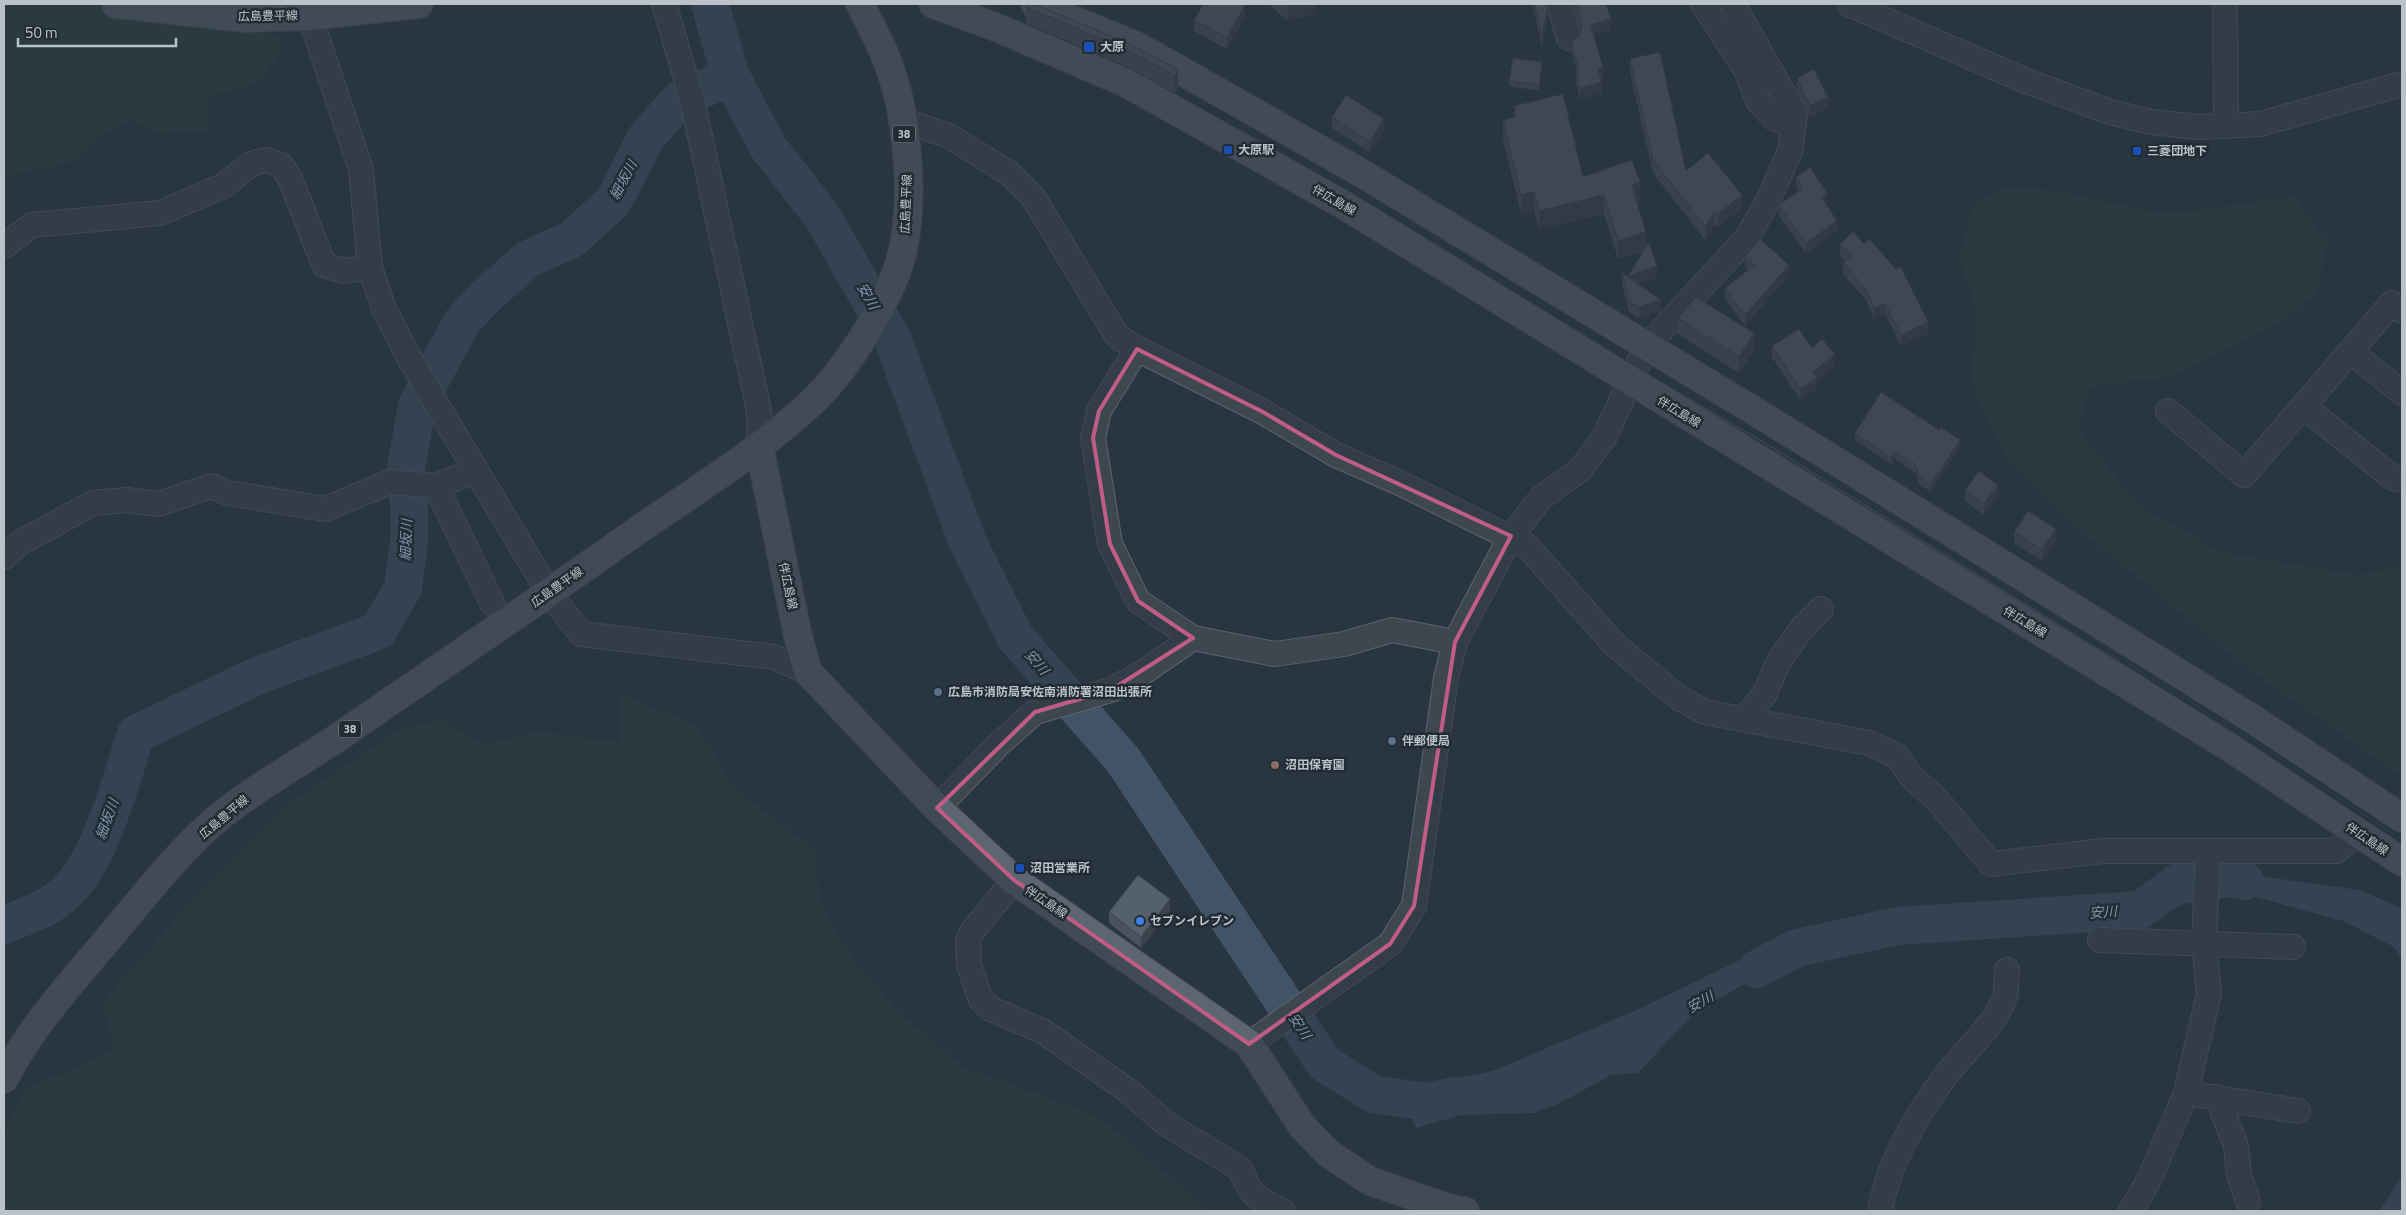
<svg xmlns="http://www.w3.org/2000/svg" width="2406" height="1215" viewBox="0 0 2406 1215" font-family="'Titillium Web','Noto Sans JP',sans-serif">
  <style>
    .green { fill: #2c4242 }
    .water { fill: #415467 }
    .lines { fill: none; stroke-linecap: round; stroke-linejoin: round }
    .river { stroke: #415467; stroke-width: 38 }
    .minor-casing { stroke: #5b656d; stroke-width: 26 }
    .major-casing { stroke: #475059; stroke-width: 30 }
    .minor { stroke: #3d4750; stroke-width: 24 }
    .major { stroke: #5b6670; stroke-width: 28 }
    .tram { stroke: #606b76; stroke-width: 1 }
    .wall { fill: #49535e }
    .shaded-wall { fill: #3c434c }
    .building { fill: #55606d; stroke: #3c434c }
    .marked { fill: none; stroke: #bf5c87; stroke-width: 4; stroke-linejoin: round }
    .transit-dot { fill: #1a4fb4; stroke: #222c35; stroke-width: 2 }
    .service-dot { fill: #5c6f8a; stroke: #222c35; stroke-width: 2 }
    .education-dot { fill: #8d6e63; stroke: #222c35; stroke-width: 2 }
    .shop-dot { fill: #3f7fe0; stroke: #222c35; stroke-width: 2 }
    .labels { text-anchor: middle; stroke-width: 5; stroke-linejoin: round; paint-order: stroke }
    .shield { fill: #222c35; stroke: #8c959d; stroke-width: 1 }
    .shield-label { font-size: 11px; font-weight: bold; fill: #bac2ca }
    .street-label { font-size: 12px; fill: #bac2ca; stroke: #222c35 }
    .poi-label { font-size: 12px; font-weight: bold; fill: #bac2ca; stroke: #222c35; text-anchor: start }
    .water-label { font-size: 14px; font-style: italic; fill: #7e95aa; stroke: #222c35 }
  </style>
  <rect width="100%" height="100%" fill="#293540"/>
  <!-- green -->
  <g class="green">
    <polygon points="4,4 205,4 257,30 280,37 280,54 258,83 209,97 209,132 157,134 130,121 100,137 73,161 4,178"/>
    <polygon points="2002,187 2050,190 2166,214 2296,197 2327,243 2318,291 2285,320 2167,377 2089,387 2078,429 2138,505 2221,552 2359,575 2402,565 2402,777 2251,671 2064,517 2009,459 1977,400 1972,371 1978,312 1959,260 1971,207"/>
    <polygon points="621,694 697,726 736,790 816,851 819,900 852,957 898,1012 964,1067 1099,1117 1210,1211 4,1211 4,1136 25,1089 114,1051 103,1002 177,917 291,801 398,731 440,719 486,745 534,731 621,742"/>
  </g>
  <!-- water -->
  <g class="water">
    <polygon points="2174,873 2246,874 2359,890 2402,908 2402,959 2394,947 2343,921 2248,895 2184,904 2153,918 2139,896"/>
    <polygon points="1798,936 1805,957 1766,972 1695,1012 1638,1073 1611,1075 1560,1103 1534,1113 1461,1115 1416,1128 1403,1089 1493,1071 1639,1009 1752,954"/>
    <polygon points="2402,1177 2402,1211 2379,1211"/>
  </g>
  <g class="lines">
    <!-- river -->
    <g class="river">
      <polyline points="710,4 730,74 768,147 822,216 893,340 968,543 1015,637 1123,760 1324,1063 1373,1094 1426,1102 1456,1096"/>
      <path d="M4,925C23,917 46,910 62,896C101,863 120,782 136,734L259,675L378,631L403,588L409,542V502L405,474L417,405L462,322L485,297L528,259L572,239L613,202L645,139L679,100L718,82L730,74"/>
      <polyline points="1757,969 1796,948 1898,926 2140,910 2195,870 2245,881"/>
    </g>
    <defs>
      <g id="minor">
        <polyline points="303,4 310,16 361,170 370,267 384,309 411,361 549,593 581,634 774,657 808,672"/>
        <polyline points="664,4 692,99 759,411 759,446"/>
        <polyline points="1559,4 1569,38"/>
        <polyline points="1703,4 1746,70 1759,102 1774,118 1794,126"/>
        <polyline points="1849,4 2026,81 2110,112 2151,122 2199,127 2260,124 2402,84"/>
        <polyline points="2225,4 2226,126"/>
        <polyline points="903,120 949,136 1009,173 1033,197 1117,336 1137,349 1263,412 1336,455 1402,484 1527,546 1614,644 1679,698 1705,712 1869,743 1897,756 1910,775 1938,801 1991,864 2103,851 2336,851 2344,845 2353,830"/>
        <polyline points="4,246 32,225 160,213 223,186 251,164 266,160 281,165 290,178 324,265 344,271 370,267"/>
        <polyline points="1137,349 1099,411 1093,438 1110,544 1138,601 1193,638 1275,654 1344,644 1392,630 1455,642"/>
        <polyline points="2350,351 2402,393"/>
        <polyline points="2303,406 2393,478 2402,480"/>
        <polyline points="2168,411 2244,475 2392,303 2402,311"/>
        <polyline points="436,486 475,471"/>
        <polyline points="4,557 20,543 93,503 126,500 159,504 211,486 228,493 325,509 390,482 436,486 492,603"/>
        <polyline points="1744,719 1764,695 1779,661 1802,628 1821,609"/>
        <polyline points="937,808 999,744 1035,712 1111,690 1141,674 1193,638"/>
        <path d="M1014,880L971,933L968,941L969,965L981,1000L991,1009L1044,1032L1127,1090L1168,1125L1239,1168C1244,1174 1245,1183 1250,1189C1258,1200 1270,1205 1283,1211"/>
        <polyline points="2100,940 2293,947"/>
        <polyline points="1249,1044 1390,944 1414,906 1446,678 1455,642 1511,536 1542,497 1580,470 1604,438 1646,347 1746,239 1768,201 1790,151 1795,114 1733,4"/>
        <polyline points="2186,1093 2298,1111"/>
        <polyline points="2217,1097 2236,1146 2239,1174 2248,1201"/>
        <path d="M1880,1211C1888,1164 1917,1114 1946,1075C1965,1050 1995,1026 2005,996C2007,988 2006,978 2007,970"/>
        <polyline points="2131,1211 2150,1178 2186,1093 2209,993 2204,943 2208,851"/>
      </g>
      <g id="major">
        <polyline points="116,4 245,18 310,16 419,4"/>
        <polyline points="933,4 993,26 1126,83 1342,204 2229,747 2402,862"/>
        <polyline points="1035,4 1139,47 1358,171 1774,423 2253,719 2402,818"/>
        <polyline points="759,446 798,636 808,672 937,808 1014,880 1249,1044 1302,1126 1328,1153 1370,1181 1451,1209 1465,1211"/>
        <path d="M4,1079C28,1032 63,992 97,952C136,907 173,856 218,818C257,786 302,762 343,734C440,667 538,601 634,533C693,492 757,453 810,404C845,372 879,316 896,273C918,216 909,114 886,58C879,40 869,22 860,4"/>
      </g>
    </defs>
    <!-- minor casing -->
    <use href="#minor" class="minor-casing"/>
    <!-- major casing -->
    <use href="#major" class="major-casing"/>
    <!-- minor -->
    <use href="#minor" class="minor"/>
    <!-- major -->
    <use href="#major" class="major"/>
    <!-- tram -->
    <g class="tram">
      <polyline points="212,4 242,7 284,4"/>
      <polyline points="953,4 988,14 1167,97 1765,443 2135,672 2402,845"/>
      <polyline points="1021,4 1040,12"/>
      <polyline points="1164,69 1262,122 2140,663 2402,833"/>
    </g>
  </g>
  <!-- wall -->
  <g class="wall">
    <polygon points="1268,4 1315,4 1315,13 1288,21"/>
    <polygon points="1532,4 1548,4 1548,14 1542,46"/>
    <polygon points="1573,4 1606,4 1611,30 1594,34 1603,79 1601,79 1602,93 1580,99 1576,83 1576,73 1577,72 1571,51 1571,41 1579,36 1581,30"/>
    <polygon points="1026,7 1178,70 1178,87 1175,93 1132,69 1026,23"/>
    <polygon points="1245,16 1227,49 1194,31 1194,20"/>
    <polygon points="1630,59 1686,171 1742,208 1718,227 1715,225 1705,240 1653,173 1630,72"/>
    <polygon points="1542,68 1539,91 1509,86 1509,81"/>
    <polygon points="1797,78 1828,108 1810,117 1797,89"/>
    <polygon points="1514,106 1583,177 1640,201 1637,202 1646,246 1657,278 1637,284 1661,311 1639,318 1629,312 1622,284 1622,273 1628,277 1643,252 1618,259 1604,214 1539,229 1534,211 1521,214 1503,139 1503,120 1514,117"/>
    <polygon points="1332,117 1384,130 1370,153 1332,128"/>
    <polygon points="1796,177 1827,204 1826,204 1837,231 1806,253 1779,216 1779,205 1798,192 1796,187"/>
    <polygon points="1840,244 1928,333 1901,346 1885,314 1874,319 1866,300 1843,274 1843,263 1845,261 1840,255"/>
    <polygon points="1745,256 1789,276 1745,326 1725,299 1725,288 1748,270 1745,267"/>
    <polygon points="1678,318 1754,350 1739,373 1678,334"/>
    <polygon points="1772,346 1812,348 1835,365 1817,380 1817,389 1800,400 1772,357"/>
    <polygon points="1855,433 1960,447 1931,492 1919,484 1916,473 1895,459 1891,464 1855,440"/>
    <polygon points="1965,490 1998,496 1984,515 1965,501"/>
    <polygon points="2014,532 2056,540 2042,561 2014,543"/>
    <polygon points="1170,910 1141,948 1109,923 1109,912"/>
  </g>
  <!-- shaded-wall -->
  <g class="shaded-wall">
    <polygon points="1292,4 1315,4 1315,13 1288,21 1288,5"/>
    <polygon points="1548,4 1548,14 1542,46 1542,35"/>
    <polygon points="1245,5 1245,16 1227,49 1227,38"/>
    <polygon points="1611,19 1611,30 1591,35 1591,25"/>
    <polygon points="1603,68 1603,79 1598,80 1598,69"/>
    <polygon points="1178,70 1178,87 1175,93 1175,76"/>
    <polygon points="1602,82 1602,93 1580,99 1580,88"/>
    <polygon points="1828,97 1828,108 1810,117 1810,106"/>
    <polygon points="1384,119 1384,130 1370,153 1370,142"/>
    <polygon points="1640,182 1640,201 1632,204 1632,185"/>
    <polygon points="1534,192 1534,211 1521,214 1521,195"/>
    <polygon points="1827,193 1827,204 1822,207 1822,197"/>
    <polygon points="1604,195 1604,214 1539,229 1539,211"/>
    <polygon points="1742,195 1742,208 1718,227 1718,214"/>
    <polygon points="1715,212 1715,225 1705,240 1705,226"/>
    <polygon points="1837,221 1837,231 1806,253 1806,243"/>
    <polygon points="1646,232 1646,250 1618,259 1618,241"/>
    <polygon points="1789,265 1789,276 1745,326 1745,315"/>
    <polygon points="1657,266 1657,278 1628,287 1628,276"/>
    <polygon points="1661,300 1661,311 1639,318 1639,307"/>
    <polygon points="1885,303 1885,314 1874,319 1874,308"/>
    <polygon points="1928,322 1928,333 1901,346 1901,335"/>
    <polygon points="1754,333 1754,350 1739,373 1739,357"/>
    <polygon points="1835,354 1835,365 1817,380 1817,389 1800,400 1800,389 1813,372"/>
    <polygon points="1960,440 1960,447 1931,492 1931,485"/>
    <polygon points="1895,452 1895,459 1891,464 1891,457"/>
    <polygon points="1998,485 1998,496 1984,515 1984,504"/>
    <polygon points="2056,529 2056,540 2042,561 2042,550"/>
    <polygon points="1170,899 1170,910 1141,948 1141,937"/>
  </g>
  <!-- building -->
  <g class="building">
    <polygon points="1027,4 1034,4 1132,45 1178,70 1175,76 1132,52 1026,7"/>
    <polygon points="1206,4 1244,4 1245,5 1227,38 1194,20 1202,6"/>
    <polygon points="1534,4 1548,4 1542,35"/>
    <polygon points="1576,4 1606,4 1611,19 1591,25 1603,68 1598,69 1602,82 1580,88 1576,73 1579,72 1571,41 1579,36 1582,24"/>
    <polygon points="1660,52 1686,171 1708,153 1742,195 1718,214 1715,212 1705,226 1653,160 1630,59"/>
    <polygon points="1513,58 1542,62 1539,85 1509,81"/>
    <polygon points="1814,69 1828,97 1810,106 1797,78"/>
    <polygon points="1563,94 1583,177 1632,160 1640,182 1632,185 1646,232 1618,241 1604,195 1539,211 1534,192 1521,195 1503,120 1516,117 1514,106"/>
    <polygon points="1346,95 1384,119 1370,142 1332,117"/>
    <polygon points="1810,167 1827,193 1822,197 1837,221 1806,243 1779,205 1803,188 1796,177"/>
    <polygon points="1853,232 1864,244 1869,239 1896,269 1901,267 1928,322 1901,335 1885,303 1874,308 1866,289 1843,263 1851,256 1840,244"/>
    <polygon points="1760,239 1789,265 1745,315 1725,288 1755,265 1745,256"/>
    <polygon points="1649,242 1657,266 1628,276"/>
    <polygon points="1622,273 1661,300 1639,307 1629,301"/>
    <polygon points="1696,297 1754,333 1739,357 1678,318"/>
    <polygon points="1799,329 1812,348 1822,339 1835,354 1813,372 1817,378 1800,389 1772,346"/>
    <polygon points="1881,392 1939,430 1941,427 1960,440 1931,485 1919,477 1916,465 1895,452 1891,457 1855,433"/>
    <polygon points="1979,471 1998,485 1984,504 1965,490"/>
    <polygon points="2028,511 2056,529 2042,550 2014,532"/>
    <polygon points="1138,875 1170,899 1141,937 1109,912"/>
  </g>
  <!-- marked area -->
  <path d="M0 0H2406V1215H0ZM1137,349L1263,412L1336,455L1511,536L1455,642L1414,906L1390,944L1249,1044L1014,880L937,808L1035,712L1111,690L1193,638L1138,601L1110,544L1093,438L1099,411Z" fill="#293540" fill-opacity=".55" fill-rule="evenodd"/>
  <path class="marked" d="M1137,349L1263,412L1336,455L1511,536L1455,642L1414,906L1390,944L1249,1044L1014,880L937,808L1035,712L1111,690L1193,638L1138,601L1110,544L1093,438L1099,411Z"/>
  <!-- markers -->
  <g class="transit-dot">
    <rect x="1083" y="41" width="12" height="12" rx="2.5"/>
    <rect x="1223" y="145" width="10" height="10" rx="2.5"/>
    <rect x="2132" y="146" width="10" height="10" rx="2.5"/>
    <rect x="1015" y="863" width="10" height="10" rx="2.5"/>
  </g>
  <g class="service-dot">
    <circle cx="938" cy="692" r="5"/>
    <circle cx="1392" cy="741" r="5"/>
  </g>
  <circle class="education-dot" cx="1275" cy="765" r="5"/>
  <circle class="shop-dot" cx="1140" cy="921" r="5"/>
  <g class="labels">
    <!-- shield labels -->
    <g class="shield">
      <rect x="893" y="125.5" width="22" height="17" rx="4"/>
      <rect x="339" y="720.5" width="22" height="17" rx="4"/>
    </g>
    <g class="shield-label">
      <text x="904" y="138">38</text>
      <text x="350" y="733">38</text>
    </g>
    <!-- street labels -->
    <g class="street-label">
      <text transform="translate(268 16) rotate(-1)" y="4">広島豊平線</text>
      <text transform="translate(1334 200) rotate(30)" y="4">伴広島線</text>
      <text transform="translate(906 204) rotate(-88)" y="4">広島豊平線</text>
      <text transform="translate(1679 412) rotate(31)" y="4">伴広島線</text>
      <text transform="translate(788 586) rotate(78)" y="4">伴広島線</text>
      <text transform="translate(557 587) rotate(-35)" y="4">広島豊平線</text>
      <text transform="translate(2025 622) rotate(31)" y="4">伴広島線</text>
      <text transform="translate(224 817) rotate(-40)" y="4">広島豊平線</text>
      <text transform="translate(2367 839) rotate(34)" y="4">伴広島線</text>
      <text transform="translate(1046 902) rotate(34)" y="4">伴広島線</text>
    </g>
    <!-- poi labels -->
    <g class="poi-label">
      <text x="1100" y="51">大原</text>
      <text x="1238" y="154">大原駅</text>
      <text x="2147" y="155">三菱団地下</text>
      <text x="948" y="696">広島市消防局安佐南消防署沼田出張所</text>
      <text x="1402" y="745">伴郵便局</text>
      <text x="1285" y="769">沼田保育園</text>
      <text x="1030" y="872">沼田営業所</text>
      <text x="1150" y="925">セブンイレブン</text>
    </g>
    <!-- water labels -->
    <g class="water-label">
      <text transform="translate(623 180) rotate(-62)" y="5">細坂川</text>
      <text transform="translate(868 296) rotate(61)" y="5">安川</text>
      <text transform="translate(406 540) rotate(-88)" y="5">細坂川</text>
      <text transform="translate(1037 662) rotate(49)" y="5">安川</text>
      <text transform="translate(107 819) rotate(-70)" y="5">細坂川</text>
      <text transform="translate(2103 912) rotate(-4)" y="5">安川</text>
      <text transform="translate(1700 1002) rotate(-29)" y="5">安川</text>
      <text transform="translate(1300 1026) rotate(56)" y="5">安川</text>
    </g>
  </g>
  <!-- border -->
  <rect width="2406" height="1215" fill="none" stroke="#bac2ca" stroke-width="10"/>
  <!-- scale -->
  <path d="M18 38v8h158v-8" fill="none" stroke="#bac2ca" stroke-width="2.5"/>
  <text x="25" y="38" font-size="15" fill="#bac2ca" stroke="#222c35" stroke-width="4" paint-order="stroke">50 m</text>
</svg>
